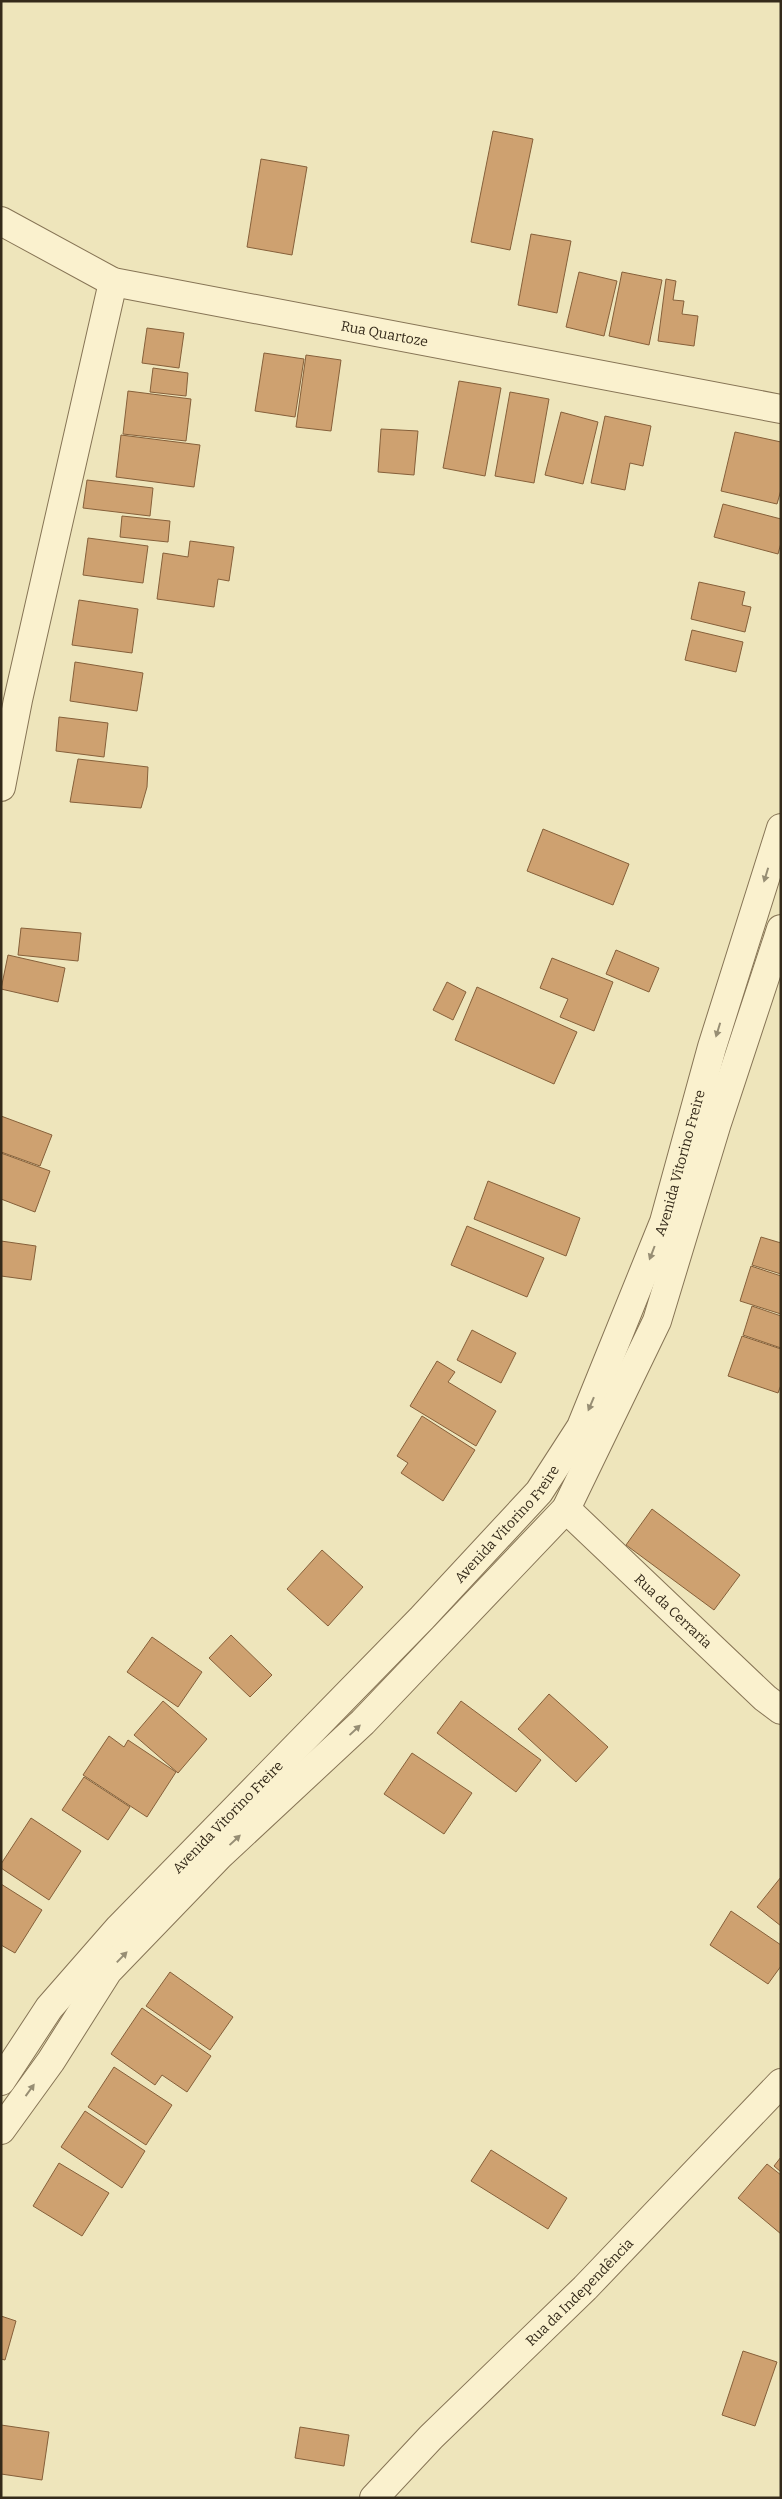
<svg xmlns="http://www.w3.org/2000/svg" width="782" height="2499" viewBox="0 0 782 2499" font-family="Bitter,serif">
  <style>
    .building { fill: #cea170; stroke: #86603a }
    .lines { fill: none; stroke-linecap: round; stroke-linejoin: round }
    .minor-casing { stroke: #867455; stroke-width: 30 }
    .minor { stroke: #faf1ce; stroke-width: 28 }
    .oneway { fill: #978e74 }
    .labels { text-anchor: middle; stroke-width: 4; stroke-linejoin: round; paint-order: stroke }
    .street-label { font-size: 14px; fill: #342a1a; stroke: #f6eecb }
  </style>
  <rect width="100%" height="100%" fill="#eee5bb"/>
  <!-- building -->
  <g class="building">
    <polygon points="493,131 533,139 510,250 471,242"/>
    <polygon points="261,159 307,167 292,255 247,247"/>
    <polygon points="531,234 571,241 557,313 518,305"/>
    <polygon points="579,272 617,281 604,336 566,327"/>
    <polygon points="622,272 662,280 649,345 609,336"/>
    <polygon points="666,279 676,281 673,300 684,301 682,314 698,316 694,346 658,341"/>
    <polygon points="147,328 184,333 179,368 142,363"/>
    <polygon points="264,353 304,359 295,417 255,411"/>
    <polygon points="306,355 341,360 331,431 296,427"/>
    <polygon points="153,368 188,373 186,396 150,392"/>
    <polygon points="459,381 501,388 485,476 443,468"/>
    <polygon points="128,391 191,399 186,441 123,434"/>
    <polygon points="510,392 549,399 534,483 495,476"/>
    <polygon points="561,412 598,422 583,484 545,475"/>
    <polygon points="605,416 651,426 643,466 630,463 625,490 591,483"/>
    <polygon points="381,429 418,431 414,475 378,472"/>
    <polygon points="735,432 781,442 781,490 777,504 721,491"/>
    <polygon points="121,435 200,445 194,487 116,477"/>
    <polygon points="87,480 153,488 150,516 83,508"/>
    <polygon points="723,504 781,519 781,543 778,554 714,537"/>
    <polygon points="122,516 170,521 168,542 120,537"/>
    <polygon points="88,538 148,546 143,583 83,575"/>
    <polygon points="190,541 234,547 229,581 218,579 214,607 157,599 163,553 188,557"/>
    <polygon points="699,582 745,592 742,605 751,607 745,632 691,619"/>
    <polygon points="79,600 138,609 132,653 72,645"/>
    <polygon points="692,630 743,642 736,672 685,660"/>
    <polygon points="75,662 143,673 137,711 70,701"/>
    <polygon points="59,717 108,723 104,757 56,751"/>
    <polygon points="78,759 148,767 147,787 141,808 70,802"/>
    <polygon points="543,829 629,864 613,905 527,871"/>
    <polygon points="21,928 81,933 78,961 18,955"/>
    <polygon points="616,950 659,968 649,992 606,974"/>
    <polygon points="8,955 65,968 58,1002 1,989"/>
    <polygon points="552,958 613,982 594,1031 560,1017 568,999 540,988"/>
    <polygon points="447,982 466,992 453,1020 433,1010"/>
    <polygon points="477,987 577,1032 554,1084 455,1040"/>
    <polygon points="1,1116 52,1135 40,1166 1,1152"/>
    <polygon points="1,1153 50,1171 35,1212 1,1199"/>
    <polygon points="488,1181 580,1218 566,1256 474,1219"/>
    <polygon points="467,1226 544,1258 527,1297 451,1265"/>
    <polygon points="761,1237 781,1243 781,1274 752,1265"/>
    <polygon points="1,1241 36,1246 31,1280 1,1276"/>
    <polygon points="751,1266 781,1276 781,1314 740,1301"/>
    <polygon points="752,1306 781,1316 781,1348 743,1335"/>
    <polygon points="472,1330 516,1353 501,1383 457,1360"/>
    <polygon points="742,1336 781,1349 781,1385 778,1393 728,1376"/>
    <polygon points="437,1361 455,1372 448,1382 496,1411 476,1446 410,1406"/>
    <polygon points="422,1416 475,1450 443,1501 401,1473 408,1463 397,1456"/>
    <polygon points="652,1509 740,1575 714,1610 626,1545"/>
    <polygon points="322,1550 363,1587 328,1626 287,1589"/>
    <polygon points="231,1635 272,1675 250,1697 209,1658"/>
    <polygon points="152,1637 202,1672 178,1707 127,1672"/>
    <polygon points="549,1694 608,1747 576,1782 518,1729"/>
    <polygon points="163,1701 207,1739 178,1773 134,1735"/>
    <polygon points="461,1701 541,1760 516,1792 437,1733"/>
    <polygon points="109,1736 124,1747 128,1740 176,1772 147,1817 83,1775"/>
    <polygon points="412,1753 472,1793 444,1834 384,1794"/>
    <polygon points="84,1777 130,1807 108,1840 62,1810"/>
    <polygon points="31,1818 81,1851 49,1900 1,1868 1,1864"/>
    <polygon points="781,1877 781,1926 757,1907"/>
    <polygon points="1,1884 42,1910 15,1953 1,1945"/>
    <polygon points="731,1911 781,1945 781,1966 768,1984 710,1945"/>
    <polygon points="170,1972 233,2017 210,2050 146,2006"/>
    <polygon points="142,2008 211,2056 187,2092 162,2075 155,2085 111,2054"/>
    <polygon points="114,2067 172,2105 146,2145 88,2107"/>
    <polygon points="85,2111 145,2151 122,2188 61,2147"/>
    <polygon points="491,2150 567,2198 548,2229 471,2181"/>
    <polygon points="781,2157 781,2172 774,2166"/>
    <polygon points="59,2163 109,2193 82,2236 33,2206"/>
    <polygon points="767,2164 781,2175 781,2234 738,2198"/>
    <polygon points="1,2316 16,2321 5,2360 1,2359"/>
    <polygon points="743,2351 777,2362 755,2426 722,2415"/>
    <polygon points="1,2425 49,2432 42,2480 1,2474"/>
    <polygon points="300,2427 349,2435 344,2466 295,2458"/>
  </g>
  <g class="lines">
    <defs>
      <g id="minor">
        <path id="s1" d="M1,221L113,282L781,409"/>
        <polyline points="1,787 18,700 113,282"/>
        <path id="s2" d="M566,1509L765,1698L781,1710"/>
        <path id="s3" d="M1,2081L49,2008L119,1928L422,1618L539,1492L581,1427L664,1222L712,1047L781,828"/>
        <polyline points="1,2130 51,2061 108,1971 219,1856 363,1722 566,1509 657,1321 717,1123 781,929"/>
        <path id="s4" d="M374,2498L431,2437L585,2288L781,2083"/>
      </g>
    </defs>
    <!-- minor casing -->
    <use href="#minor" class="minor-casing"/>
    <!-- minor -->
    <use href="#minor" class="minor"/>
  </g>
  <!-- one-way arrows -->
  <defs><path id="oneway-solid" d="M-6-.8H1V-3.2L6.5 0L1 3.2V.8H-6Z" transform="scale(1.25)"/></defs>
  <g class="oneway">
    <use href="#oneway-solid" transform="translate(766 875) rotate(107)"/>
    <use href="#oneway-solid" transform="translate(718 1030) rotate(107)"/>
    <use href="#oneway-solid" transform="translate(652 1253) rotate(111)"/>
    <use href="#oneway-solid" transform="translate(591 1404) rotate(113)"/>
    <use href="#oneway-solid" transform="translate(355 1730) rotate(-43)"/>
    <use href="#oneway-solid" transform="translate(235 1840) rotate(-43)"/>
    <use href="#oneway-solid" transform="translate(122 1957) rotate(-46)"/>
    <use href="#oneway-solid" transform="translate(30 2090) rotate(-54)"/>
  </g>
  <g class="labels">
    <!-- street labels -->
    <g class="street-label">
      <text dy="5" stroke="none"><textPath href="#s1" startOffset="404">Rua Quartoze</textPath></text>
      <text dy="5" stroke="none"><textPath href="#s3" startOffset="1159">Avenida Vitorino Freire</textPath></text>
      <text dy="5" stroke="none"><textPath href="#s3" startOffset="754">Avenida Vitorino Freire</textPath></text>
      <text dy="5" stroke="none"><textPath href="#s2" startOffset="148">Rua da Cerraria</textPath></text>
      <text dy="5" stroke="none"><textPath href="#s3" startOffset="349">Avenida Vitorino Freire</textPath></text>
      <text dy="5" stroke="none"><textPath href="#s4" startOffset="291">Rua da Independência</textPath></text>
    </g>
  </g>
  <!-- border -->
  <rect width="782" height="2499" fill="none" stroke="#342a1a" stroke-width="5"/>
</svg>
